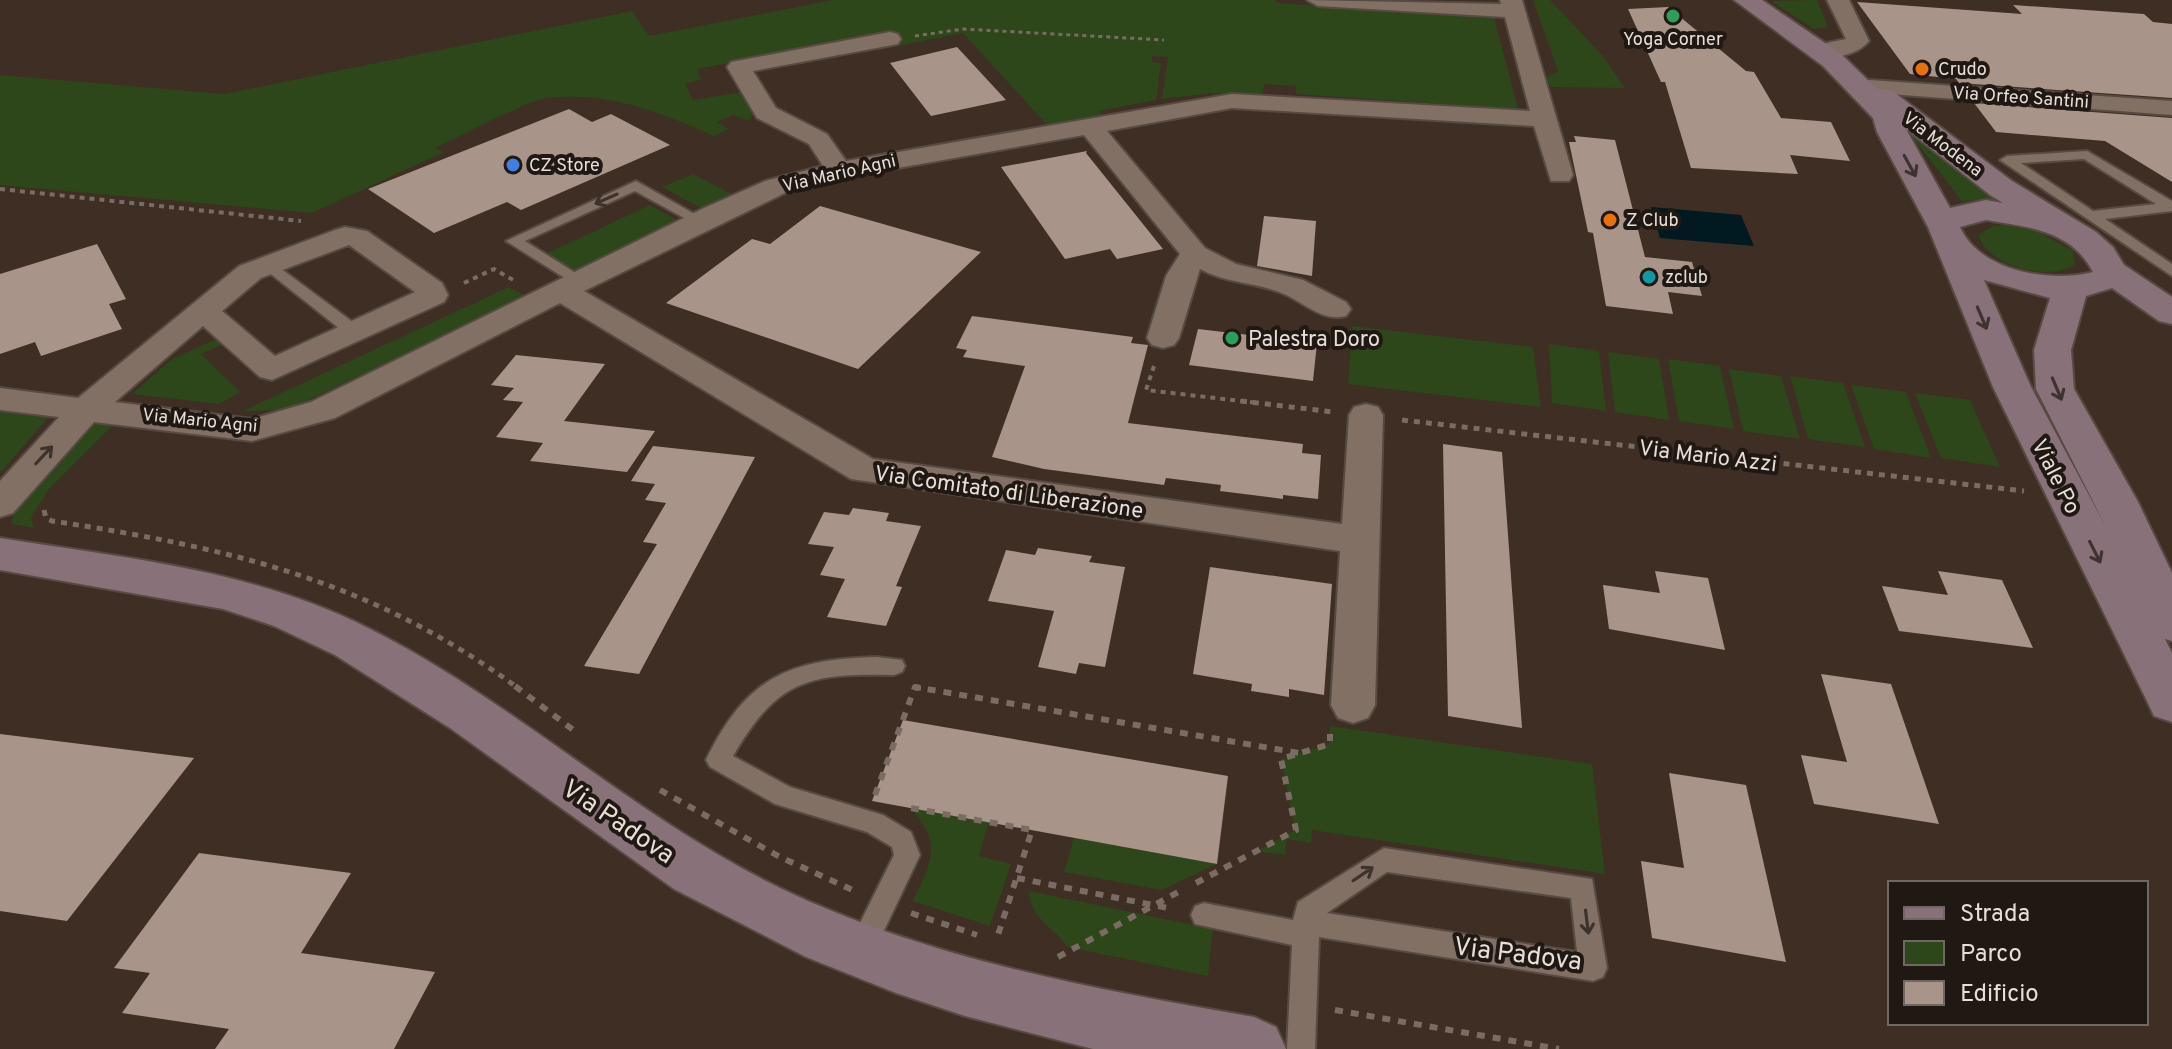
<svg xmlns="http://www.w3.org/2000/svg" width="2172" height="1049" viewBox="0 0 2172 1049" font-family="Overpass,sans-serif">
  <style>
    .green { fill: #2d471a }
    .water { fill: #011920 }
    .building { fill: #a89489 }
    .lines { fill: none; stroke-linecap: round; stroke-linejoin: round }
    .service-casing { stroke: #574a42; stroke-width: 4 }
    .minor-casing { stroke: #574a42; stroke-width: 4 }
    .secondary-casing { stroke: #574a42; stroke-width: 4 }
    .path-far3 { stroke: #7a6c63; stroke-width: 3; stroke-dasharray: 4 4; stroke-linecap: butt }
    .path-far2 { stroke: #7a6c63; stroke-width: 4; stroke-dasharray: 5 5; stroke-linecap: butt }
    .path-far1 { stroke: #7a6c63; stroke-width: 5; stroke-dasharray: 6 6; stroke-linecap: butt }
    .path { stroke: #7a6c63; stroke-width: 6; stroke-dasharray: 8 8; stroke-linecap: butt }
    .service { fill: #827065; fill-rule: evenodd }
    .minor { fill: #827065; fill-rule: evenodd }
    .secondary { fill: #89717a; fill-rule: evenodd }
    .oneway { stroke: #3f3332 }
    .oneway2 { stroke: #3d322c }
    .leisure-dot { fill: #2e9e5b; stroke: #1f1813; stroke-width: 3 }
    .food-dot { fill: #e8710a; stroke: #1f1813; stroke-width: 3 }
    .shop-dot { fill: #3f7fe0; stroke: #1f1813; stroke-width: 3 }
    .culture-dot { fill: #0f9aa8; stroke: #1f1813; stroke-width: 3 }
    .labels { text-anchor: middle; stroke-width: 8; stroke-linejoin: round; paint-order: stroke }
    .far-poi-label { font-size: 18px; fill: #e8ded7; stroke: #1f1813; text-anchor: start }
    .far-street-label { font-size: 18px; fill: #e8ded7; stroke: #1f1813 }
    .poi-label { font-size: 22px; fill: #e8ded7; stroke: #1f1813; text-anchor: start }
    .street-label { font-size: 22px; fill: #e8ded7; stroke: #1f1813 }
    .near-street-label { font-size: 26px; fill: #e8ded7; stroke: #1f1813 }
  </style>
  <rect width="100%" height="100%" fill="#3e2e24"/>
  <!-- green -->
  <g class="green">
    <path d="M833,0H1276L1277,3L1494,17L1518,109L1296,94V86L1264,84L1263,95L1213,93L1162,99L1168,57L1152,56V62L1161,63L1156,100L1099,111L1103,117L1048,126L963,33L882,49L869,36L697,69L701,80L685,83L693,100L742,92L754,113L749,121L733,115L716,122L729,129L714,136C661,112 607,91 548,98C526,100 459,138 435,148L444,152L312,213L0,185V75L224,94L632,11L649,36Z"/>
    <polygon points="1533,0 1550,0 1602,55 1625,88 1551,87 1545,78 1558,71"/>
    <polygon points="1817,0 1828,27 1814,29 1771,1"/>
    <polygon points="1906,129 2008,206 1975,200 1962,201"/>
    <polygon points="693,174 731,194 701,208 662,187"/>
    <polygon points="650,205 677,220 574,272 546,254"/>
    <path d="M2005,225L2037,231L2073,251L2075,264C2052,283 1985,266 1979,235L1992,226Z"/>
    <polygon points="509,287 527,297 287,410 243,411"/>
    <polygon points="1352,326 1533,347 1541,407 1348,384"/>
    <polygon points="219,338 225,343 201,354 240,392 219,404 132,394 172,359"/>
    <polygon points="1549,344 1599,351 1606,411 1552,403"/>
    <polygon points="1608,352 1659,359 1669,420 1615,412"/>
    <polygon points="1668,359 1720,366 1734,429 1679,421"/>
    <polygon points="1729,369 1781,376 1800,439 1743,431"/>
    <polygon points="1790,376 1843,383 1865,447 1808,439"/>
    <polygon points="1851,385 1906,392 1931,458 1874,449"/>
    <polygon points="1915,393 1970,400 2000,467 1941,458"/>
    <polygon points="0,405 54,411 0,473"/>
    <polygon points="90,416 118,420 48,490 31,517 34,528 12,524 14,506"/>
    <polygon points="1330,726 1592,764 1605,874 1312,830 1311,843 1287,839 1285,855 1257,851 1295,830 1281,759 1329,744"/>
    <path d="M911,808L989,822L979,856L1011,864L990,926L913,901C932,860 943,846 911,808Z"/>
    <polygon points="1074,838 1217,864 1161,890 1064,872"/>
    <path d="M1029,891L1213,929L1208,976L1068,947C1053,927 1030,918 1029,891Z"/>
  </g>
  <!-- water -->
  <polygon class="water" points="1651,207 1741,215 1754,246 1660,238"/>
  <!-- building -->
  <g class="building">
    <polygon points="1857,2 2022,14 2013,5 2144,14 2153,22 2172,24 2172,98 1959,83 1956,79 1910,74"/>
    <polygon points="1668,7 1746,71 1754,72 1781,118 1831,122 1850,161 1790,155 1798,174 1691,168 1665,82 1661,82 1628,9"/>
    <polygon points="957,47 1006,100 931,116 890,63"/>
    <polygon points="1974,103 2172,118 2172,182 2105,141 1996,132"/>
    <polygon points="569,109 592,122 611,114 670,145 521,210 507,202 434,233 368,189"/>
    <polygon points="1574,136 1615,140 1645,257 1692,262 1702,296 1668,292 1673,314 1606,306 1593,233 1588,232 1569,142 1576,142"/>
    <polygon points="1087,151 1086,153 1163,249 1117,259 1110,249 1065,259 1001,167"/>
    <polygon points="820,206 981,252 858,369 666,303 752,239 770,244"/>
    <polygon points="1264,216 1316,221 1312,276 1257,266"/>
    <polygon points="97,244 126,299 109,304 122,329 41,356 35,342 0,354 0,274"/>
    <polygon points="972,316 1133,337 1131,343 1148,345 1128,423 1303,444 1302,453 1321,455 1318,499 1283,495 1283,499 1220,491 1221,485 1166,478 1164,485 1044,469 992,457 1025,366 963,357 967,350 956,348"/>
    <polygon points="1198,329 1317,343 1313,381 1189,365"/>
    <polygon points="516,355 605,364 564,421 655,431 627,472 530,461 543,443 496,437 523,402 503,400 514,388 491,385"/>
    <polygon points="1443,444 1502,452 1522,728 1448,716"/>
    <polygon points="653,446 755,457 639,674 584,666 657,544 643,542 666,503 645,500 655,484 631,481"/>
    <polygon points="853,508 889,513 886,521 921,526 896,586 902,587 886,626 827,617 845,579 820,575 834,547 808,544 824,512 849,515"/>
    <polygon points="1038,548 1092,556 1089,562 1125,567 1105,667 1079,663 1076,674 1038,667 1054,611 988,601 1006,550 1035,555"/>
    <polygon points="1210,567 1332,584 1324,695 1289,689 1289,697 1251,691 1252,684 1193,674"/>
    <polygon points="1655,571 1708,578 1725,650 1609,629 1603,585 1660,593"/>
    <polygon points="1938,571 2002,580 2033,648 1899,631 1882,586 1948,595"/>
    <polygon points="1821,674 1891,684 1939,824 1814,804 1801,755 1847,762"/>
    <polygon points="903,720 1228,776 1217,864 872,801"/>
    <polygon points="0,734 194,758 67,921 0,911"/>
    <polygon points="1669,773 1746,785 1786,962 1652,938 1641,861 1684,868"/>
    <polygon points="199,853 351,873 301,953 435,972 394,1049 215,1049 229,1029 122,1013 150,973 114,968"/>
  </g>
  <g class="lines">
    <defs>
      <g id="service">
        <path d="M2087,151L2172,201V211L2105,219L2172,264V276L2000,160L2007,156ZM2084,159L2156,204L2093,211L2021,163Z"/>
        <polygon points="636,181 707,221 700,225 695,224 635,191 525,241 585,279 587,282 579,287 506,241"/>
        <polygon points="268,259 362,329 362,337 350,337 262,267 262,261"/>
        <path d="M877,657L902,660L905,666L902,672L894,675C808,673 777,680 733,756L790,787L883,815L911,832L920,855L870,960L860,964L850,960L846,951L894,855L892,847L867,832L775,804L710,767L706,760C746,678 788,659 877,657Z"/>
        <path d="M1384,848L1592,879L1607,968L1603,977L1593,981L1319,937L1315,1049H1287L1292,945L1195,924L1191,915L1195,906L1204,903L1293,920L1298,902ZM1387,872L1571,898L1577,952L1327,913Z"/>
      </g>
      <g id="minor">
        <path d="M1307,0L1501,4L1500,0H1522L1573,175L1569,181H1551L1534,126L1232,108L1107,131L1205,248L1236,264L1303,280L1346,302L1351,309L1346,316C1322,322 1305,303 1284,294C1257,282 1227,284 1200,269L1179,338L1174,345L1163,348L1152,345L1147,338L1166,276L1180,254L1084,135L819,182L785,193L584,291L873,459L1342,524L1349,415L1354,407L1366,404L1378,407L1383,415L1375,705L1368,718L1353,723L1338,718L1331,705L1340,551L851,479L560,303L335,418L252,441L94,422L13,513L0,517V481L59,417L0,410V388L78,398L239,266L335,230L345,227L367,231L442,283L448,295L444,302L272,380L260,377L203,326L115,402L252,419L311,402L704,208L765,181L823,166L809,144L757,118L727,67L731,62L890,32L898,34L901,39L898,44L753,71L776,108L827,134L846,161L1232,94L1530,111L1505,17L1318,6ZM349,245L415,292L275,356L222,311L261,278Z"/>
        <path d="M1827,0H1849L1869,41C1857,56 1830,60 1812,56L1809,51L1812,46L1846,39Z"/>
        <polygon points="1870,80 2172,101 2172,115 1862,92 1858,87 1862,82"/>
      </g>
      <g id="secondary">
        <path d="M1734,0H1762L1841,54L1877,89L1891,90L2012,181L2096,232L2113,247L2124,265L2172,297V324L2159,321L2112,288L2086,296L2071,350L2074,389L2138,502L2172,573V641L2165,639L2172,653V722L2154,716L2147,701L1993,387L1928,227L1877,132L1873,118L1823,66ZM1906,129L1990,195L2003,203L1986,200L1950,208ZM1986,220C2028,227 2071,230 2093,272C2051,283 1980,272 1960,227ZM1984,280L2050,298L2034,350L2036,389L2106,527L2031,387Z"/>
        <path d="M0,538C126,558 255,570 370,629C515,702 634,817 780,888C928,959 1093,989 1254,1017L1276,1027L1286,1049H1093L965,1016L896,993L806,957L674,889L450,728L335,655L274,626L223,609L0,570Z"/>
      </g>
    </defs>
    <!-- service casing -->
    <use href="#service" class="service-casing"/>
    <!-- minor casing -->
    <use href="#minor" class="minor-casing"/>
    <!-- secondary casing -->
    <use href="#secondary" class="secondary-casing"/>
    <!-- path-far3 -->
    <polyline class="path-far3" points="915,36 963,29 1164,40"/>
    <!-- path-far2 -->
    <g class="path-far2">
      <polyline points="0,189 301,221"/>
      <polyline points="464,283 494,269 515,281"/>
      <polyline points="1154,366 1146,390 1258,403"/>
    </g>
    <!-- path-far1 -->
    <g class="path-far1">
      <polyline points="1241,401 1333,412"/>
      <polyline points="1402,420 2024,491"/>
      <path d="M44,510L46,518L52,521C230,548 370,580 518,688"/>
      <polyline points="915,688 923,688"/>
    </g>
    <!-- path -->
    <g class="path">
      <polyline points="515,686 576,732"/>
      <polyline points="660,790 780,857 857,892"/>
      <polyline points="875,795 915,687 1299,753"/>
      <polyline points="911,808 1032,830 996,941"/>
      <polyline points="1017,878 1173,909"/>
      <polyline points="1196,883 1296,830 1281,759 1330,744 1330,734"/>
      <polyline points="911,913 977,935"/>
      <polyline points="1058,957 1184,889"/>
      <polyline points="1335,1010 1559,1049"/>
    </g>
    <!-- service -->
    <use href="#service" class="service"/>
    <!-- minor -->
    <use href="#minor" class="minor"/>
    <!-- secondary -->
    <use href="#secondary" class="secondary"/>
  </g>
  <!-- one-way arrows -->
  <defs><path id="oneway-shaft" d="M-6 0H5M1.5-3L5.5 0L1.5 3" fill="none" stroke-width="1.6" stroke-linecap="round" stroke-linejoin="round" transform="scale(2)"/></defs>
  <g class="oneway">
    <use href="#oneway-shaft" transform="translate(1910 166) rotate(61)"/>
    <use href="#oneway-shaft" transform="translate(1982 318) rotate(67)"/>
    <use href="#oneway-shaft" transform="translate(2057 389) rotate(67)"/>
    <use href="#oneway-shaft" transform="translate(2095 552) rotate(63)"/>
  </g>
  <g class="oneway2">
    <use href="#oneway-shaft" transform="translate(606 199) rotate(156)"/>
    <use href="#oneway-shaft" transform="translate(44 455) rotate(-47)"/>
    <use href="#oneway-shaft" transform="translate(1363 874) rotate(-34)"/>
    <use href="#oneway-shaft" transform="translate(1587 922) rotate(83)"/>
  </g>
  <!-- markers -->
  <g class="leisure-dot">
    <circle cx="1673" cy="16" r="8"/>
    <circle cx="1232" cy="338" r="8"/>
  </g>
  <g class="food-dot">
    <circle cx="1922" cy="69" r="8"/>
    <circle cx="1610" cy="220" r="8"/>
  </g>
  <circle class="shop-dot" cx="513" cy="165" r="8"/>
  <circle class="culture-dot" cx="1649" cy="277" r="8"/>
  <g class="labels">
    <!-- far-poi labels -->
    <g class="far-poi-label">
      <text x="1673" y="45" text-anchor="middle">Yoga Corner</text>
      <text x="1938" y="75">Crudo</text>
      <text x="529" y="171">CZ Store</text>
      <text x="1626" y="226">Z Club</text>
      <text x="1665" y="283">zclub</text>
    </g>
    <!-- far-street labels -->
    <g class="far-street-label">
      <text transform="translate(2021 97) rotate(4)" y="6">Via Orfeo Santini</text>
      <text transform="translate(1943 144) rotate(37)" y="6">Via Modena</text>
      <text transform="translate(839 173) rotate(-13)" y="6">Via Mario Agni</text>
      <text transform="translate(200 420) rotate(6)" y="6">Via Mario Agni</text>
    </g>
    <!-- poi labels -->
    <g class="poi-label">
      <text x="1248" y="346">Palestra Doro</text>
    </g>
    <!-- street labels -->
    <g class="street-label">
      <text transform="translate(1708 455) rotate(7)" y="8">Via Mario Azzi</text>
      <text transform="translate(2057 476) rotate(63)" y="8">Viale Po</text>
      <text transform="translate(1009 491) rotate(8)" y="8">Via Comitato di Liberazione</text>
    </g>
    <!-- near-street labels -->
    <g class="near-street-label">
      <text transform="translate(619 821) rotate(34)" y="9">Via Padova</text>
      <text transform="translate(1518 953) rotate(7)" y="9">Via Padova</text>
    </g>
  </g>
  <!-- legend -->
  <rect x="1888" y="881" width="260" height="144" fill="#1f1813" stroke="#6f6761" stroke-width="2"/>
  <rect x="1904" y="907" width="40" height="12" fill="#89717a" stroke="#6f6761" stroke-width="2"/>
  <text x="1960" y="921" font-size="24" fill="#e8ded7">Strada</text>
  <rect x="1904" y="941" width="40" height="24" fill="#2d471a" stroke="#6f6761" stroke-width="2"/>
  <text x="1960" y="961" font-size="24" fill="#e8ded7">Parco</text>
  <rect x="1904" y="981" width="40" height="24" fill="#a89489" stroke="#6f6761" stroke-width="2"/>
  <text x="1960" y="1001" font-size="24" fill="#e8ded7">Edificio</text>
</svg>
